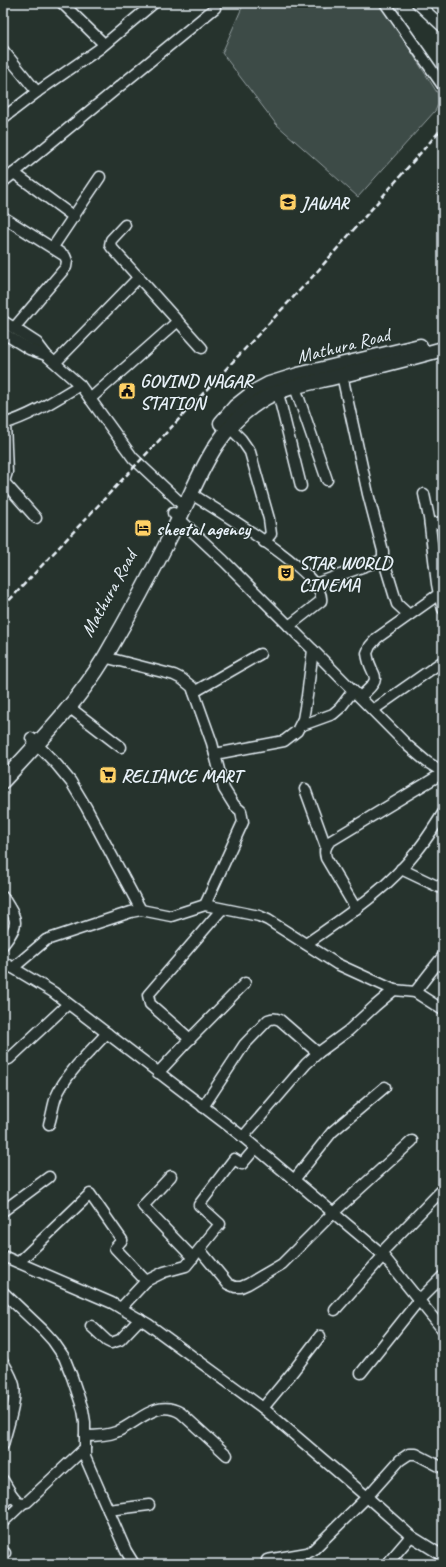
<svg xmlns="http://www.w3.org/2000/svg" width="446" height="1567" viewBox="0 0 446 1567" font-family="Caveat,sans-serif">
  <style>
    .green { fill: #3e4b47; stroke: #939ea0 }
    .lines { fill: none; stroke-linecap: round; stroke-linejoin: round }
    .minor-casing { stroke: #e8f1f8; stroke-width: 13 }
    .secondary-casing { stroke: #e8f1f8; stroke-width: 17 }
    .minor { stroke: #26332d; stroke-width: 10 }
    .secondary { stroke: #26332d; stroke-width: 14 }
    .rail { stroke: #e8f1f8; stroke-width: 2.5; stroke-dasharray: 6 3; stroke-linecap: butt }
    .labels { text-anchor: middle; stroke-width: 3; stroke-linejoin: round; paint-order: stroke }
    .poi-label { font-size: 19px; font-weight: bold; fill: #e8f1f8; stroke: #26332d; text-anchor: start }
    .street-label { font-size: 19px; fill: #e8f1f8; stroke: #26332d }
  </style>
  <rect width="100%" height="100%" fill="#26332d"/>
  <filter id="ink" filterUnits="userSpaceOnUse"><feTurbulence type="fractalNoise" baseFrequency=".025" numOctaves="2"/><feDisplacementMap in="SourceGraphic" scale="8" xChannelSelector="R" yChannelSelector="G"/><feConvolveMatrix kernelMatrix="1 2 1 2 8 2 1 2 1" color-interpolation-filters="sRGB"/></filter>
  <g filter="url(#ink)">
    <!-- green -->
    <polygon class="green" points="244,3 281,3 292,7 296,3 318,3 325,9 332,3 398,3 404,40 438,94 439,103 435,111 358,197 276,124 222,53"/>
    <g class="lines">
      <defs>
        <g id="minor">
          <polyline points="62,3 104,44"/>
          <polyline points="385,3 443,86"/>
          <polyline points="417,3 443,27"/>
          <polyline points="3,50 37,92 3,118"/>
          <polyline points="37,92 99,49 154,3"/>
          <polyline points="14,173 74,217"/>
          <polyline points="3,182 215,8"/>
          <polyline points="3,217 65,256 67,261 66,267 14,328"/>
          <polyline points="125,225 111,240 110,245 112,248 202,348"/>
          <polyline points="53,247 100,177"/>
          <polyline points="3,321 37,343 46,355 80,385 133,458 185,507"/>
          <polyline points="3,333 29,349 46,355"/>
          <polyline points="56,362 139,277"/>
          <polyline points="295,387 327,480"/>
          <polyline points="278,393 301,486"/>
          <polyline points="90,399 178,321"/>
          <path d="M3,424C31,416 55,400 80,385"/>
          <polyline points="230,428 241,439 250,452 269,519 271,534 264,542"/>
          <polyline points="4,482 36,518"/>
          <polyline points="3,485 7,472 5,423"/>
          <path d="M190,493C213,508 327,574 321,601L289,626"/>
          <polyline points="424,494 429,518 437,584 439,594 443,593"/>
          <polyline points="173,513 224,561 313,650 307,696 303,719 297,731 284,741 215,754"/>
          <polyline points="430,524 443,522"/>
          <polyline points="383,558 397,604 409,615"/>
          <polyline points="315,584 379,561 383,558 383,551 368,494 342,375"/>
          <polyline points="313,650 408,746 427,762 443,772"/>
          <polyline points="104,657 174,675 182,679 192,687 212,743 224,789 234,805 241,811 243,822 205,905"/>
          <polyline points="194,692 260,654"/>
          <path d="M360,697C387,674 370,679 367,653L370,646L377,638L439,594L443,609"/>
          <polyline points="69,707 121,747"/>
          <polyline points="373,710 443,661"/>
          <polyline points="300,726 333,714 340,708 353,691"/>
          <polyline points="31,738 57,765 71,782 86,807 141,910"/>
          <polyline points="305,789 326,847"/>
          <polyline points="401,869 443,889"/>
          <path d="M3,897C17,920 21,922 3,945"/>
          <path d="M356,909L326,858C324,851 325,848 329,842L443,773"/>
          <path d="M306,944C346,916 387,890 417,851C427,839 435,826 443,813"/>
          <polyline points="3,962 53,992 243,1137 381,1253 443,1330"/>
          <polyline points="13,968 46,940 131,912 141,910 171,916 205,905 259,916 268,920 337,964 394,990 415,992 443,1010"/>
          <polyline points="415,992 443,956"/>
          <polyline points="190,1039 150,1004 148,995 222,909"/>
          <polyline points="3,1060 9,1059 68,1004"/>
          <polyline points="158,1073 183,1046 245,983"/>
          <path d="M203,1107L244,1045L268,1020C273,1018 275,1018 280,1020L318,1053"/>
          <path d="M49,1124C52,1115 53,1105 56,1097C66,1073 89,1053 107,1033"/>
          <polyline points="243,1137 306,1064 318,1053 348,1031 375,1006 394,990"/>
          <polyline points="171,1176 143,1206 193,1258"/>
          <polyline points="294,1180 332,1132 385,1087"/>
          <polyline points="3,1211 49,1177"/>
          <polyline points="200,1250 228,1284 235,1287 241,1287 248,1284 282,1264 333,1213 412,1141"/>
          <polyline points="381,1253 443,1189"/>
          <polyline points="3,1256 112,1303 148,1324 263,1408 367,1497 411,1536 443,1556"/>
          <polyline points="19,1262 90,1194 122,1240 115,1248 146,1281"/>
          <polyline points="3,1292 43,1330 53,1341 64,1357 72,1377 83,1410 85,1422 85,1457 126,1551 134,1564"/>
          <polyline points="121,1308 146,1281 164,1272 186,1266 220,1224 199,1205 234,1159 242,1164 253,1151"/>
          <polyline points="335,1310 383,1256"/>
          <polyline points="91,1326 107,1341 111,1343 120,1340 140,1319"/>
          <path d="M3,1362C7,1369 12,1377 14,1385C17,1402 7,1428 3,1445"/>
          <polyline points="361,1373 419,1300 443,1276"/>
          <polyline points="263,1408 291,1374 320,1336"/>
          <path d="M85,1436C95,1436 106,1436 116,1432C139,1422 157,1398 181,1413L227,1455"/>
          <polyline points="3,1480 12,1495 3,1503"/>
          <polyline points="12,1495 18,1502 23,1503 27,1502 85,1448"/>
          <polyline points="108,1510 149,1505"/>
          <polyline points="3,1522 23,1503"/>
          <polyline points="3,1554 5,1553"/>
          <polyline points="267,1560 307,1553 313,1550 367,1497 400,1460 409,1454 416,1454 443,1468"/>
          <polyline points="387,1564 411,1536"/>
        </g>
        <g id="secondary">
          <polyline points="221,423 235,407 254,392 269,384 298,375 420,346"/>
          <path d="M3,781C39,742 77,703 105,657C130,614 153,571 175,527C199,480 212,432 260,401C282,387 310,383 335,377C371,368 407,359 443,349"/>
        </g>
      </defs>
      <!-- minor casing -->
      <use href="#minor" class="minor-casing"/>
      <!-- secondary casing -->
      <use href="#secondary" class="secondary-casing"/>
      <!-- minor -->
      <use href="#minor" class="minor"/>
      <!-- secondary -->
      <use href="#secondary" class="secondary"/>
      <!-- rail -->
      <polyline class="rail" points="3,607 315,274 443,127"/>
    </g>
  </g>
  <!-- icons -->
  <defs>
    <symbol id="school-square" viewBox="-11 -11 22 22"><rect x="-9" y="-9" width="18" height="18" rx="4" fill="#ffd166" stroke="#26332d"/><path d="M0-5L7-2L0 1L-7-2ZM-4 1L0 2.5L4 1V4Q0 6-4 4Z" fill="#111"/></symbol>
    <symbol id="civic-square" viewBox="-11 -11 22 22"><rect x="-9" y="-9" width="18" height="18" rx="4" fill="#ffd166" stroke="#26332d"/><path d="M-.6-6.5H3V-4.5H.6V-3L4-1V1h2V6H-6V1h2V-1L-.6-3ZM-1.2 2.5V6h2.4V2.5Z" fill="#111"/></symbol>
    <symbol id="hotel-square" viewBox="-11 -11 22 22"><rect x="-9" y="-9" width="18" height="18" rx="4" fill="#ffd166" stroke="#26332d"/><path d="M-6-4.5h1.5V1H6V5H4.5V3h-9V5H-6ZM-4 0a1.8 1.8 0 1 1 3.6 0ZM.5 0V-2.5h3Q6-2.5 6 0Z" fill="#111"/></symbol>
    <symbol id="theatre-square" viewBox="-11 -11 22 22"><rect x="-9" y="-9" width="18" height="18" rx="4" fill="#ffd166" stroke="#26332d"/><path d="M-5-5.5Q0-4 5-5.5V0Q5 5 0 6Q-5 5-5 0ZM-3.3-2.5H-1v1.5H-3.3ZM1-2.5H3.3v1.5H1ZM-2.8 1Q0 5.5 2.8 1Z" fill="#111"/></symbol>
    <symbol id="supermarket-square" viewBox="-11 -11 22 22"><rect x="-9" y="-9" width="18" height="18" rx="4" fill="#ffd166" stroke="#26332d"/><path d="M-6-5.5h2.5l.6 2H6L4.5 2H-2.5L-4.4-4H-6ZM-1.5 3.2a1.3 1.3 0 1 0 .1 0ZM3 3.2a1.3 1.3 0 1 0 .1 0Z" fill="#111"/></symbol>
  </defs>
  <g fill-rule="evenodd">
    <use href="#school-square" x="278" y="192" width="20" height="20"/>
    <use href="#civic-square" x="117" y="381" width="20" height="20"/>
    <use href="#hotel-square" x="133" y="518" width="20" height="20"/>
    <use href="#theatre-square" x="276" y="563" width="20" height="20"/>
    <use href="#supermarket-square" x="98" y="765" width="20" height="20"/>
  </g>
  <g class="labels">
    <!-- poi labels -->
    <g class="poi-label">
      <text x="301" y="209">JAWAR</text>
      <text x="140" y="387">GOVIND NAGAR<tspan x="140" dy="22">STATION</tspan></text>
      <text x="156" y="535">sheetal agency</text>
      <text x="299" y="569">STAR WORLD<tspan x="299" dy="22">CINEMA</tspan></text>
      <text x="121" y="782">RELIANCE MART</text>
    </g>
    <!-- street labels -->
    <g class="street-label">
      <text transform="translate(343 345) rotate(-14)" y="7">Mathura Road</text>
      <text transform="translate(108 593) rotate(-61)" y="7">Mathura Road</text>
    </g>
  </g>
  <!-- margin -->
  <rect width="446" height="1567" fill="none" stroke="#26332d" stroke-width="16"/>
  <rect x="8" y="8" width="430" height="1551" fill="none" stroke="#e8f1f8" stroke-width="1.5" filter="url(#ink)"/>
</svg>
